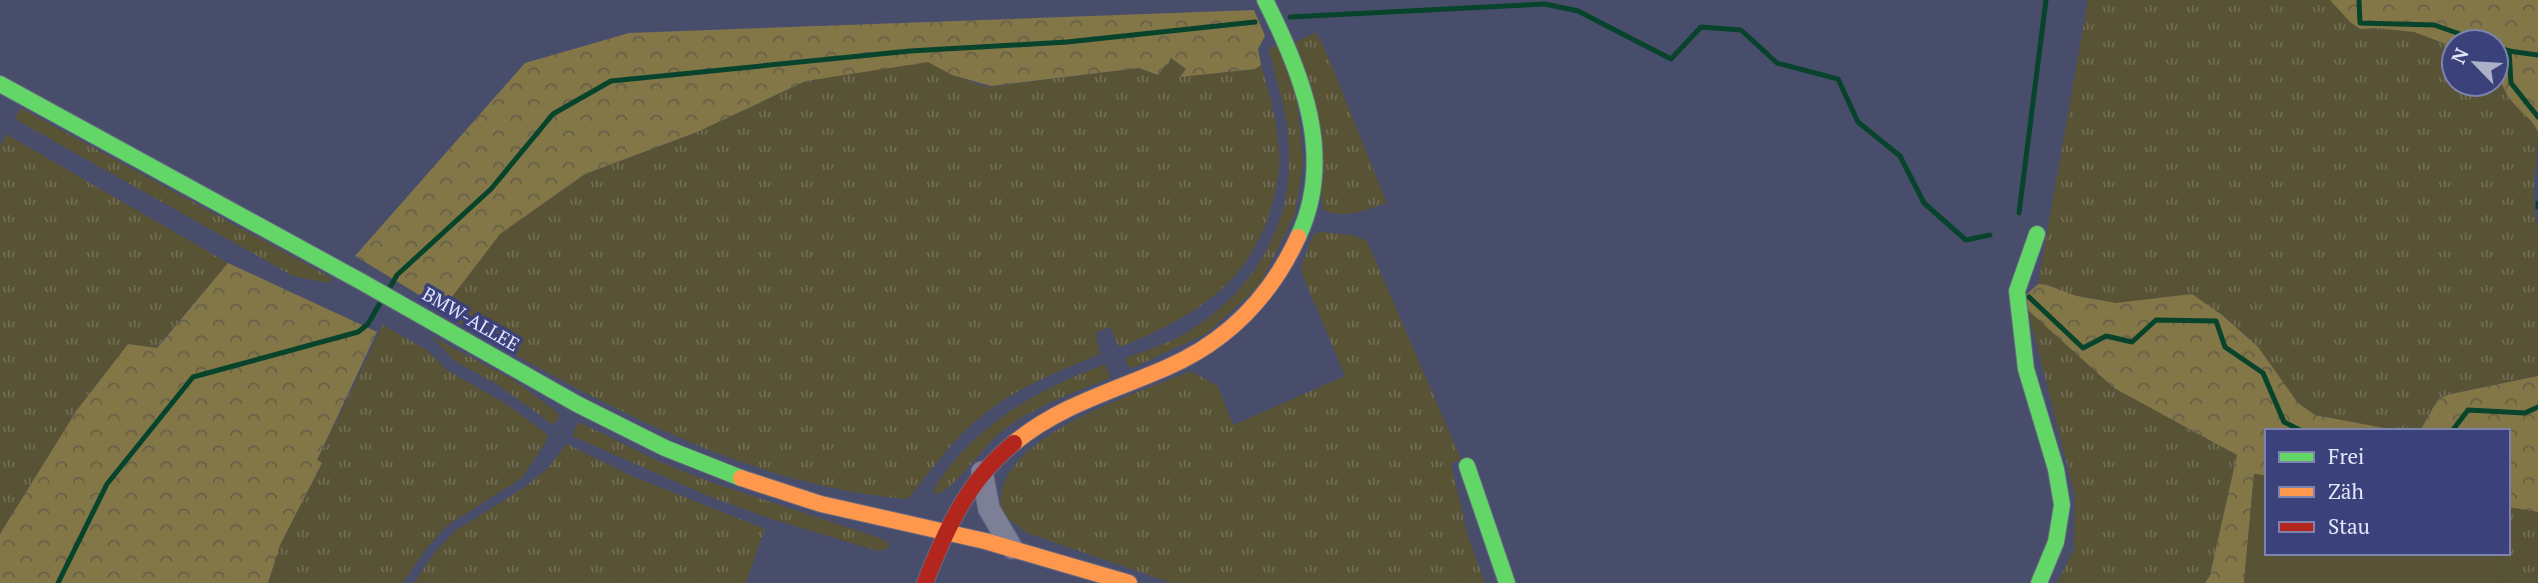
<svg xmlns="http://www.w3.org/2000/svg" width="2538" height="583" viewBox="0 0 2538 583" font-family="'PT Serif',serif">
  <style>
    .grass { fill: url(#grass-tufts) }
    .forest { fill: url(#forest-crowns) }
    .park { fill: #595336 }
    .lines { fill: none; stroke-linecap: round; stroke-linejoin: round }
    .stream { stroke: #07442b; stroke-width: 5 }
    .street-casing { stroke: #666980; stroke-width: 23 }
    .fast-casing { stroke: #666980; stroke-width: 18 }
    .slow-casing { stroke: #666980; stroke-width: 18 }
    .jam-casing { stroke: #666980; stroke-width: 18 }
    .street { stroke: #7c7f96; stroke-width: 21 }
    .fast { stroke: #63d668; stroke-width: 16 }
    .slow { stroke: #ff974d; stroke-width: 16 }
    .jam { stroke: #b3261e; stroke-width: 16 }
    .labels { text-anchor: middle; stroke-width: 7; stroke-linejoin: round; paint-order: stroke }
    .street-label { font-size: 19px; fill: #e2e6fb; stroke: #3b417a }
  </style>
  <defs>
    <pattern id="grass-tufts" width="24" height="20" patternUnits="userSpaceOnUse" patternTransform="scale(1.75)"><rect width="24" height="20" fill="#595336"/><path d="M3 7l-1-3M5 7V3M7 7l1-3M15 17l-1-3M17 17v-4M19 17l1-3" fill="none" stroke="#716c54"/></pattern>
    <pattern id="forest-crowns" width="20" height="18" patternUnits="userSpaceOnUse" patternTransform="scale(1.75)"><rect width="20" height="18" fill="#837748"/><path d="M2 6a3 3 0 1 1 6 0M12 15a3 3 0 1 1 6 0" fill="none" stroke="#676049"/></pattern>
  </defs>
  <rect width="100%" height="100%" fill="#494d6c"/>
  <!-- grass -->
  <g class="grass">
    <path d="M2088,0H2330L2350,22L2360,29L2377,28L2414,32L2454,47V84H2496V64C2500,79 2504,91 2514,103C2521,113 2535,119 2538,131C2538,164 2528,195 2538,228V376L2451,394L2438,399L2420,431H2400L2315,415L2298,403L2258,347L2222,315L2192,295L2116,303L2077,296L2048,285L2038,284Z"/>
    <path d="M1316,32L1327,54L1387,203C1368,209 1342,221 1323,209L1294,43Z"/>
    <path d="M1277,44L1296,94L1303,162L1295,214L1259,286L1206,334L1132,368L1127,365L1125,358C1145,351 1166,344 1184,334C1250,296 1294,226 1289,149C1288,115 1277,83 1269,50Z"/>
    <path d="M1171,57L1186,69L1181,76L1255,69L1261,65C1269,93 1277,120 1279,149C1281,172 1275,196 1268,218C1242,291 1187,319 1120,347C1114,341 1115,333 1109,327L1096,333L1100,354C1060,371 1018,387 984,414C954,437 932,469 908,499C729,484 571,386 418,300L421,296L451,298L499,234L585,174L697,132L806,81L887,66L928,61L952,75L987,87L1139,68L1158,75Z"/>
    <polygon points="21,108 332,278 329,283 293,276 15,119"/>
    <polygon points="6,134 228,263 156,348 128,344 77,410 0,534 0,146"/>
    <path d="M1320,232L1353,235L1367,241L1461,459L1451,464L1469,539L1485,583H1172L1027,533L1001,513C1001,501 1000,492 1005,481C1029,427 1139,392 1191,371L1218,386L1233,425L1345,376L1303,276L1301,266L1313,235Z"/>
    <polygon points="2028,310 2114,388 2237,455 2210,575 2205,583 2057,583 2074,549 2075,496"/>
    <polygon points="383,325 427,350 447,370 508,405 548,435 546,442 522,478 448,525 426,549 403,583 268,583 280,545 322,464 317,461"/>
    <polygon points="431,336 514,380 558,413 559,419 552,424 498,385 455,361"/>
    <path d="M1106,364L1110,378C1073,393 1034,406 1002,431C980,449 961,483 936,495L933,490C972,426 1037,389 1106,364Z"/>
    <polygon points="581,423 660,462 713,483 880,538 891,545 884,550 878,551 769,518 708,496 572,436 577,424"/>
    <polygon points="567,444 632,476 765,529 746,583 414,583 434,553 455,531 522,489 548,468"/>
    <polygon points="2508,507 2538,512 2538,583 2501,583 2503,553 2508,553"/>
  </g>
  <!-- forest -->
  <g class="forest">
    <path d="M2330,0H2538V132C2533,120 2524,115 2516,106C2499,88 2496,66 2496,42H2454V47L2414,32L2377,28L2360,29L2350,22Z"/>
    <polygon points="1254,10 1265,36 1258,49 1261,65 1255,69 1180,77 1186,69 1171,58 1158,75 1139,68 991,86 952,75 928,62 806,81 697,132 585,174 500,234 451,298 421,296 355,256 525,63 629,33"/>
    <polygon points="228,263 377,332 317,460 322,463 280,545 268,583 0,583 0,534 77,410 128,344 157,348"/>
    <polygon points="2038,284 2047,285 2077,296 2116,303 2192,294 2222,315 2258,347 2298,403 2315,415 2400,431 2267,431 2267,476 2254,474 2244,583 2205,583 2210,575 2237,455 2114,388 2028,310 2026,295"/>
    <polygon points="2538,376 2538,512 2508,507 2508,431 2420,431 2438,399 2451,394"/>
  </g>
  <!-- park -->
  <polygon class="park" points="2254,474 2267,476 2267,553 2503,553 2501,583 2244,583"/>
  <g class="lines">
    <!-- stream -->
    <g class="stream">
      <polyline points="2359,0 2360,23 2434,25 2483,42"/>
      <polyline points="1290,17 1545,4 1578,11 1671,59 1701,27 1741,30 1777,63 1838,79 1858,122 1900,156 1924,203 1966,240 1990,235"/>
      <polyline points="2496,47 2509,51 2511,83 2538,117"/>
      <polyline points="2509,51 2538,55"/>
      <polyline points="2538,203 2538,207"/>
      <polyline points="2019,213 2046,0"/>
      <polyline points="389,289 397,275 491,189 553,114 611,81 910,51 1067,42 1255,22"/>
      <polyline points="2029,297 2083,348 2106,336 2132,342 2156,320 2216,321 2225,347 2263,373 2284,422 2302,431"/>
      <polyline points="2452,431 2468,410 2525,413 2538,407"/>
      <polyline points="58,583 107,484 193,377 358,332 368,324 380,303"/>
    </g>
    <defs>
      <polyline id="street" points="982,472 989,509 1012,548"/>
      <g id="fast">
        <path d="M1265,0C1302,73 1336,157 1298,237"/>
        <polyline points="0,84 362,282 577,404 665,448 741,478"/>
        <polyline points="2037,234 2017,291 2026,369 2056,469 2062,505 2056,542 2039,583"/>
        <polyline points="1467,466 1507,583"/>
      </g>
      <g id="slow">
        <path d="M1014,443C1060,405 1114,391 1168,367C1227,341 1271,296 1298,237"/>
        <polyline points="741,478 821,504 985,541 1129,583"/>
      </g>
      <path id="jam" d="M925,583C946,529 968,480 1014,443"/>
    </defs>
    <!-- street casing -->
    <use href="#street" class="street-casing"/>
    <!-- fast casing -->
    <use href="#fast" class="fast-casing"/>
    <!-- slow casing -->
    <use href="#slow" class="slow-casing"/>
    <!-- jam casing -->
    <use href="#jam" class="jam-casing"/>
    <!-- street -->
    <use href="#street" class="street"/>
    <!-- fast -->
    <use href="#fast" class="fast"/>
    <!-- slow -->
    <use href="#slow" class="slow"/>
    <!-- jam -->
    <use href="#jam" class="jam"/>
  </g>
  <g class="labels">
    <!-- street labels -->
    <g class="street-label">
      <text transform="translate(471 319) rotate(30)" y="7">BMW-ALLEE</text>
    </g>
  </g>
  <!-- legend -->
  <rect x="2265" y="429" width="245" height="126" fill="#3b417a" stroke="#7e83ae" stroke-width="2"/>
  <rect x="2279" y="452" width="35" height="10" fill="#63d668" stroke="#7e83ae" stroke-width="2"/>
  <text x="2328" y="464" font-size="21" fill="#e2e6fb">Frei</text>
  <rect x="2279" y="487" width="35" height="10" fill="#ff974d" stroke="#7e83ae" stroke-width="2"/>
  <text x="2328" y="499" font-size="21" fill="#e2e6fb">Zäh</text>
  <rect x="2279" y="522" width="35" height="10" fill="#b3261e" stroke="#7e83ae" stroke-width="2"/>
  <text x="2328" y="534" font-size="21" fill="#e2e6fb">Stau</text>
  <!-- north arrow -->
  <g transform="translate(2475 63) rotate(295)"><circle r="33" fill="#3b417a" stroke="#7e83ae" stroke-width="2"/>
  <path d="M0-5L12 26L0 18L-12 26Z" fill="#acb0c9"/>
  <text y="-10" font-size="19" font-weight="bold" text-anchor="middle" fill="#e2e6fb">N</text>
  </g>
</svg>
